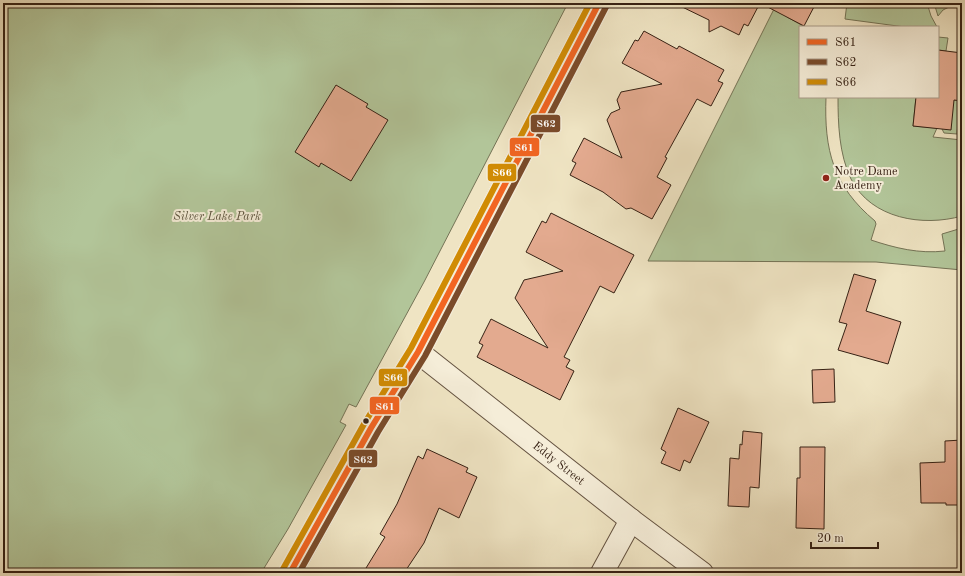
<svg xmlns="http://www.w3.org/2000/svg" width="965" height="576" viewBox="0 0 965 576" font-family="'Old Standard TT',serif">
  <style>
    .green { fill: #b2c599; stroke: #747356 }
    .building { fill: #e3aa8f; stroke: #362114 }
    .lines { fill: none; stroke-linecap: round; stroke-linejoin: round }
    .minor-casing { stroke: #645240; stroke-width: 24 }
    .secondary-casing { stroke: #362114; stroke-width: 24 }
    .minor { stroke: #f5edd8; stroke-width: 22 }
    .secondary { stroke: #f5edd8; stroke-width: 22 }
    .bus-1-casing { stroke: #f5edd8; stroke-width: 9 }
    .bus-2-casing { stroke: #f5edd8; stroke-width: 9 }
    .bus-3-casing { stroke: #f5edd8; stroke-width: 9 }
    .bus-1 { stroke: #f26522; stroke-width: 6 }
    .bus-2 { stroke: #7a4b2a; stroke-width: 6 }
    .bus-3 { stroke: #d08b04; stroke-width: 6 }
    .poi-dot { fill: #8f2418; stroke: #f5edd8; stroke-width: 1.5 }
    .bus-dot { fill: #362114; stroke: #f5edd8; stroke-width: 1.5 }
    .labels { text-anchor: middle; stroke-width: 4; stroke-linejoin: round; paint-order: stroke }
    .poi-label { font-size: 12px; fill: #362114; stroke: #f5edd8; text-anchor: start }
    .park-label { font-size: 12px; font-style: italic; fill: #5b523c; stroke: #f5edd8 }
    .street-label { font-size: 12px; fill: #362114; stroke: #f5edd8 }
    .line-badge { stroke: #f5edd8; stroke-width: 1.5 }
    .badge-label { font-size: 11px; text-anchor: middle; font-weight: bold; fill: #fff }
  </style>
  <rect width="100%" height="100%" fill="#efe4c3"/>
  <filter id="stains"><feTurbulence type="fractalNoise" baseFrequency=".005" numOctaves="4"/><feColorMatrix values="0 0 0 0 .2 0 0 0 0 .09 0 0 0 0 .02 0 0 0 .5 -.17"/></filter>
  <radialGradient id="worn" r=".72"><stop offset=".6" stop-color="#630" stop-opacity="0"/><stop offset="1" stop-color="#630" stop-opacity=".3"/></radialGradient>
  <!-- green -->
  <g class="green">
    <polygon points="3,3 568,3 424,282 356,407 349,404 340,422 346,425 288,529 261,573 3,573"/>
    <path d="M777,3H794L787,17L805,27H800V97H826C824,150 833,186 875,221L876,224L871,240C895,248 919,254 945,251L942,234L962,228V270L876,262L648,261Z"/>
    <polygon points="847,3 927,3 931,16 937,27 905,27 845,19"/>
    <polygon points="934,3 951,3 949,7 943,10 938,16"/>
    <polygon points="938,37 948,38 946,51 938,50"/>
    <path d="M838,97H916L913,126L937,128L933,137L962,140V216C923,227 871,219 851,179C839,154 838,124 838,97Z"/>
    <polygon points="954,100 960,101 957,134 944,133 942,129"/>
  </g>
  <!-- building -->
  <g class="building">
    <polygon points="674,3 816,3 804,26 760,3 748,26 744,24 739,35 721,26 709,32 709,20"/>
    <polygon points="644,31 677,49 679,46 724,70 718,81 723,83 711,106 697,99 665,157 667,158 657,177 671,185 652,219 631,208 626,209 603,192 570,175 576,163 572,161 584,138 622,158 607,120 611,113 620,109 617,100 621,92 662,84 622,63 635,40 638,41"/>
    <polygon points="938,50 962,53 962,101 954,100 951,130 913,126 916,97 938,97"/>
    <polygon points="336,85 368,104 366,107 388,120 351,181 321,163 319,167 295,152"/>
    <polygon points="551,213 634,255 614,293 600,286 564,357 570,360 566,367 574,371 560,400 477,357 483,345 479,343 491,319 548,348 515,298 524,280 563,271 526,252 542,221 546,223"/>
    <polygon points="854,274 876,280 866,311 901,322 888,364 838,350 847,324 839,322"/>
    <polygon points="834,369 835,402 813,403 812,370"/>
    <polygon points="678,408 709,422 690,463 684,460 680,471 661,463 666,452 661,449"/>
    <polygon points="743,431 762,433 759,488 750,487 749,507 728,506 730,458 739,459 740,444 742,445"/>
    <polygon points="962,440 962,505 946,505 946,503 921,503 920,463 945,462 945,441"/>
    <polygon points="800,447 825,447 824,529 796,528 797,478 800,478"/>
    <polygon points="427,449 468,468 466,472 477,477 459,518 439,508 424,543 404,573 363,573 385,537 380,534 397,504 418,456 423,459"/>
  </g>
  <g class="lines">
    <defs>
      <g id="minor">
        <polyline points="418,352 631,520 702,573"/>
        <polyline points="602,573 631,520"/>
      </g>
      <polyline id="secondary" points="290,573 371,428 418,352 599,3"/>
    </defs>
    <!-- minor casing -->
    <use href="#minor" class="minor-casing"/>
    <!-- secondary casing -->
    <use href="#secondary" class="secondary-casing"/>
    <!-- minor -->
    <use href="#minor" class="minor"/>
    <!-- secondary -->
    <use href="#secondary" class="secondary"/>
    <defs>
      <polyline id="bus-1" points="290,573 371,428 418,352 599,3"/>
      <polyline id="bus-2" points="299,573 378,432 425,356 606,7"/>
      <polyline id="bus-3" points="283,569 364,424 411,348 590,3"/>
    </defs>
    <!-- bus-1 casing -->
    <use href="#bus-1" class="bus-1-casing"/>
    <!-- bus-2 casing -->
    <use href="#bus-2" class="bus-2-casing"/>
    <!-- bus-3 casing -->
    <use href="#bus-3" class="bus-3-casing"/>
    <!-- bus-1 -->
    <use href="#bus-1" class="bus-1"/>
    <!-- bus-2 -->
    <use href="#bus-2" class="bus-2"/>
    <!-- bus-3 -->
    <use href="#bus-3" class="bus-3"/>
  </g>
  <!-- markers -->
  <circle class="poi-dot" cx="826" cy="178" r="4"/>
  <circle class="bus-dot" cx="366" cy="421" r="3.5"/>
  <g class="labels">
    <!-- poi labels -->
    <g class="poi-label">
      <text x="834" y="175">Notre Dame<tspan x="834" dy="14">Academy</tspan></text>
    </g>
    <!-- park labels -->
    <g class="park-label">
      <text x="217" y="220">Silver Lake Park</text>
    </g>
    <!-- street labels -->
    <g class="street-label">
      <text transform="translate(559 463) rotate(38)" y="4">Eddy Street</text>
    </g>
  </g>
  <g class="line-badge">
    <rect x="530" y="114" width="31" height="19" rx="4" fill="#7a4b2a"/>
    <rect x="509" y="137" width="31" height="20" rx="4" fill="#f26522"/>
    <rect x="487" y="163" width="30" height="19" rx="4" fill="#d08b04"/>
    <rect x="378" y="368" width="30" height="19" rx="4" fill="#d08b04"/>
    <rect x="369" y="396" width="31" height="19" rx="4" fill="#f26522"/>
    <rect x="348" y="449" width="30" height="19" rx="4" fill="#7a4b2a"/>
  </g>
  <g class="badge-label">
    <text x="546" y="127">S62</text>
    <text x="524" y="151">S61</text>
    <text x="502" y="176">S66</text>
    <text x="393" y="381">S66</text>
    <text x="385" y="410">S61</text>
    <text x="363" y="463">S62</text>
  </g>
  <!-- margin -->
  <rect width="965" height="576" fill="none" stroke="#efe4c3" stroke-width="16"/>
  <rect x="4" y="4" width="957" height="568" fill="none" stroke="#362114" stroke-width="2"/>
  <rect x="8" y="8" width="949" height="560" fill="none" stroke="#362114"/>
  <!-- legend -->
  <rect x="799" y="26" width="140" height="72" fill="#f5edd8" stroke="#a99b8a"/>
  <rect x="807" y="39" width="20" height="6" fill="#f26522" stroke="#a99b8a"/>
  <text x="835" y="46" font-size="12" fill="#362114">S61</text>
  <rect x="807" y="59" width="20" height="6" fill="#7a4b2a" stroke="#a99b8a"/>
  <text x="835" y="66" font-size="12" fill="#362114">S62</text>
  <rect x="807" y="79" width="20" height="6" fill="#d08b04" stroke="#a99b8a"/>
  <text x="835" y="86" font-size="12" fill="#362114">S66</text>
  <!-- scale -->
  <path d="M811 542v6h67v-6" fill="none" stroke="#362114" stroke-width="2"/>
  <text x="817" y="542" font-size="12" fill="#362114" stroke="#f5edd8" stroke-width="3" paint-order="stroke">20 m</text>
  <rect width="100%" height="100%" filter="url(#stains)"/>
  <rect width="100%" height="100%" fill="url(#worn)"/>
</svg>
